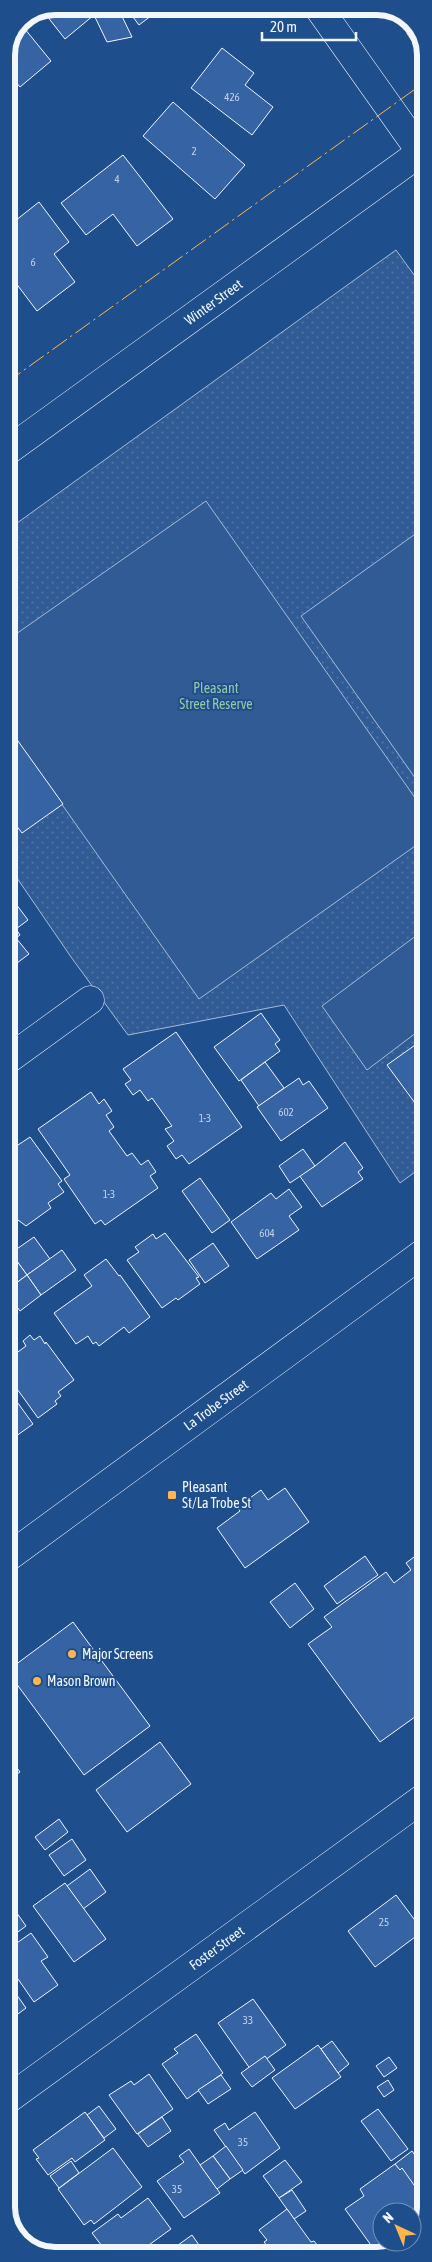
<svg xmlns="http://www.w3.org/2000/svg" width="432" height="2262" viewBox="0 0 432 2262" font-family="'Asap Condensed',sans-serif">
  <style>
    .green { fill: url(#green-dots); stroke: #a8bbd7 }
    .built { fill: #305b95; stroke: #a8bbd7 }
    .building { fill: #3563a3; stroke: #f2f6ff }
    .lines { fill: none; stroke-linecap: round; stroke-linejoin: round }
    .street-casing { stroke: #f2f6ff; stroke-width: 29 }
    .secondary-casing { stroke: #f2f6ff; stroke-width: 29 }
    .street { stroke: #1f4e8c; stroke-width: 28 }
    .secondary { stroke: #1f4e8c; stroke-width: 28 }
    .power { stroke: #ffb74d; stroke-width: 1; stroke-dasharray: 18 4 2.5 4; stroke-linecap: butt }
    .poi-dot { fill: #ffb74d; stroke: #1f4e8c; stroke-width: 2 }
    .labels { text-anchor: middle; stroke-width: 4; stroke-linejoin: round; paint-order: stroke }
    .number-label { font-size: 11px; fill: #c3d1e8 }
    .street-label { font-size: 14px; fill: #f2f6ff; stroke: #1f4e8c }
    .park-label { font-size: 14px; fill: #97c8a6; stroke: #1f4e8c }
    .poi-label { font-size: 14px; fill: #f2f6ff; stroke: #1f4e8c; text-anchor: start }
    .rim { fill: none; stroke: #f2f6ff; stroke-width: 6 }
  </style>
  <defs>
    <pattern id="green-dots" width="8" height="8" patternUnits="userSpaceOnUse" patternTransform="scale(1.25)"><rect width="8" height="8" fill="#305b95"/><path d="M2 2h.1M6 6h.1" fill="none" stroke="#4e73a5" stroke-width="1.8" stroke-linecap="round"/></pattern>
  </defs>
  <rect width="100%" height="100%" fill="#1f4e8c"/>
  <!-- green -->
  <polygon class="green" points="396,250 425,290 426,1164 400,1183 284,1005 128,1035 71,957 6,862 6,531"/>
  <!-- built -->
  <g class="built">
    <polygon points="206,501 425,812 425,839 199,999 6,725 6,641"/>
    <polygon points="425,527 425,792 301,616"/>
    <polygon points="425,929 425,1026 367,1070 322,1006"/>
  </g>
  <!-- building -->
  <g class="building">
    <polygon points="55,6 117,6 132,37 107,42 94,15 65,39 43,11"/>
    <polygon points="129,6 164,6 139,25 127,9"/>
    <polygon points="20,23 51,61 20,87 6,70 6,55"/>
    <polygon points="222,48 254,73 245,85 273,107 252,135 191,88"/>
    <polygon points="173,102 245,165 215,199 143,136"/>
    <polygon points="123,155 173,219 137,246 113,214 86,235 61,203"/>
    <polygon points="39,202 69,242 54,254 75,282 37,311 6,270 6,228"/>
    <polygon points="13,734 63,804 22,833 6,812 6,739"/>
    <polygon points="10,896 28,920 16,929 20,935 16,938 29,954 9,969 6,966 6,898"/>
    <polygon points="261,1013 280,1040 275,1044 280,1051 239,1081 214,1047"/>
    <polygon points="176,1032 242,1127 189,1164 182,1155 176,1159 167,1146 174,1141 165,1129 172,1126 152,1098 148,1101 140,1090 133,1095 125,1084 131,1080 123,1069"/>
    <polygon points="425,1038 426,1118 387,1065"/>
    <polygon points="265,1062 284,1088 259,1106 241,1080"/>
    <polygon points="299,1078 303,1085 309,1081 328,1108 281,1141 257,1107"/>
    <polygon points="91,1092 99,1104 104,1099 112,1111 106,1115 114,1127 109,1131 127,1156 132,1153 141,1165 148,1160 156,1172 150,1176 158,1188 105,1225 101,1220 95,1224 64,1179 70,1175 38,1129"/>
    <polygon points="30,1137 62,1181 58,1184 64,1192 48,1203 51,1208 26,1226 14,1217 7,1222 6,1153"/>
    <polygon points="345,1142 363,1168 358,1172 363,1179 322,1207 299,1175 315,1166"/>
    <polygon points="303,1149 315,1166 290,1183 279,1166"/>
    <polygon points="200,1178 230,1220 212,1233 182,1191"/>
    <polygon points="289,1189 302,1207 289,1216 299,1230 257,1259 231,1222 271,1193 276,1199"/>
    <polygon points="165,1233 199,1277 196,1278 200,1284 178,1300 176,1298 162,1308 127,1260 139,1252 135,1247 153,1234 156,1239"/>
    <polygon points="34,1237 50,1259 27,1275 11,1253"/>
    <polygon points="213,1243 229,1266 205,1283 189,1260"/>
    <polygon points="62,1250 76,1270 41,1295 27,1275"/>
    <polygon points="11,1253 27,1275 7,1290 7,1256"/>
    <polygon points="106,1259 119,1276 120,1275 150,1317 129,1333 124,1327 99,1346 96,1342 93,1344 88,1336 76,1344 54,1313 92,1286 84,1275"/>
    <polygon points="27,1275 41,1295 20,1311 7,1293 7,1290"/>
    <polygon points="7,1297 18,1313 7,1321"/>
    <polygon points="30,1335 34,1340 40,1336 45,1344 46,1342 74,1380 58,1392 61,1396 55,1401 57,1404 38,1418 7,1375 7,1360 26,1346 23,1341"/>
    <polygon points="426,1346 426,1363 418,1352"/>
    <polygon points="7,1388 33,1424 12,1439 7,1432"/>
    <polygon points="285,1488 309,1522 245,1568 217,1528 240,1511 235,1505 241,1500 243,1503 261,1490 268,1500"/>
    <polygon points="426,1548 426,1709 380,1742 308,1644 332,1627 324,1617 386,1572 394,1583 411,1570 406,1563"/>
    <polygon points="365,1556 378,1575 337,1604 324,1586"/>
    <polygon points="295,1583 314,1609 290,1628 270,1602"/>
    <polygon points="73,1622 150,1726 84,1775 7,1671"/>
    <polygon points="160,1742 191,1784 127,1832 96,1790"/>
    <polygon points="7,1754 20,1772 7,1781"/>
    <polygon points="59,1819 68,1832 45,1850 35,1837"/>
    <polygon points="72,1839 86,1860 64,1876 49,1855"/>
    <polygon points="90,1869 106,1892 83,1909 67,1886"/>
    <polygon points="65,1883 106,1939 74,1962 33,1906"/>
    <polygon points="396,1895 423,1931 375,1967 348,1931"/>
    <polygon points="7,1899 26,1926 7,1940"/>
    <polygon points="31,1933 48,1957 41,1961 58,1985 34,2002 18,1979 11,1984 7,1978 7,1950"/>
    <polygon points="7,1981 26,2008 7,2022"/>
    <polygon points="253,1999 286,2045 251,2070 218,2023"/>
    <polygon points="196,2034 223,2073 187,2099 162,2064 178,2053 174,2049"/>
    <polygon points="332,2041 349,2064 338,2073 321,2049"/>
    <polygon points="318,2045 341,2077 295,2109 272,2078"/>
    <polygon points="426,2053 426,2075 415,2061"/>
    <polygon points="265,2056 275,2070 252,2087 241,2073"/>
    <polygon points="389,2057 397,2068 384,2077 376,2066"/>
    <polygon points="149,2074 173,2109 137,2134 109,2095 131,2081 134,2085"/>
    <polygon points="221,2075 231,2089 208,2104 198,2090"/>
    <polygon points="388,2080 394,2090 384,2097 377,2087"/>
    <polygon points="99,2106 116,2129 104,2138 87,2115"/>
    <polygon points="378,2109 408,2149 391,2161 361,2121"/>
    <polygon points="85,2112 105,2140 75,2162 72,2158 48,2175 36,2159 39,2158 33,2150"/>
    <polygon points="255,2112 280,2148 245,2174 214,2130 225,2123 229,2130"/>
    <polygon points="162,2117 171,2131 148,2147 138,2134"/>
    <polygon points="426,2137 426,2161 414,2145"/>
    <polygon points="226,2146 243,2170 230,2179 213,2156"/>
    <polygon points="113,2148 142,2187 94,2224 91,2220 84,2225 58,2189"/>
    <polygon points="189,2149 220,2193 184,2218 157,2181 184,2162 179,2156"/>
    <polygon points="412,2151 426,2171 426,2190 418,2196 395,2164"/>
    <polygon points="213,2156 230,2179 217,2189 200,2165"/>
    <polygon points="285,2160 302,2182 279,2198 263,2176"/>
    <polygon points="71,2161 79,2173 59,2188 50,2176"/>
    <polygon points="395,2164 400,2170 402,2168 426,2202 426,2207 424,2212 412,2220 412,2212 382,2212 382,2242 373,2248 345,2209 364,2196 360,2189"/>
    <polygon points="292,2190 306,2211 294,2219 279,2198"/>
    <polygon points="148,2198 171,2229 135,2255 105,2255 103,2252 105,2250 92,2233 118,2214 121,2218"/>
    <polygon points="287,2209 311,2242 314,2241 325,2255 274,2255 264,2242 267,2240 259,2230"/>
    <polygon points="192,2235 206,2255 164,2255"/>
  </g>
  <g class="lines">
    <defs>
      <g id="street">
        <path id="s1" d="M6,452L421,152"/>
        <polyline points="6,1061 90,1000"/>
        <path id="s2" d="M7,2100L426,1796"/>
      </g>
      <g id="secondary">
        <polyline points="318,7 425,158"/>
        <path id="s3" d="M7,1558L426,1251"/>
      </g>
    </defs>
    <!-- street casing -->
    <use href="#street" class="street-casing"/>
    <!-- secondary casing -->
    <use href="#secondary" class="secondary-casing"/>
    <!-- street -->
    <use href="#street" class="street"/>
    <!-- secondary -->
    <use href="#secondary" class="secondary"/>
    <!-- power -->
    <g class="power">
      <polyline points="390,10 425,59"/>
      <polyline points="6,383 425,82"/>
    </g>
  </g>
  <!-- markers -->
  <g class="poi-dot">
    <rect x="167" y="1490" width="10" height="10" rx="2.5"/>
    <circle cx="72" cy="1654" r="5"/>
    <circle cx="37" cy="1681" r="5"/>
  </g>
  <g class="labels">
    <!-- number labels -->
    <g class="number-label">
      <text x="232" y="101">426</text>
      <text x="194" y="155">2</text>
      <text x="117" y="183">4</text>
      <text x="33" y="266">6</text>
      <text x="286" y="1116">602</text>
      <text x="205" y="1122">1-3</text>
      <text x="109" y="1198">1-3</text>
      <text x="267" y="1237">604</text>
      <text x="384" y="1926">25</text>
      <text x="248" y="2024">33</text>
      <text x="243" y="2146">35</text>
      <text x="177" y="2193">35</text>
    </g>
    <!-- street labels -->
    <g class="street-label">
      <text dy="5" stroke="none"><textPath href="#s1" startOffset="256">Winter Street</textPath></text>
      <text dy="5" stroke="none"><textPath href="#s3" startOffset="259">La Trobe Street</textPath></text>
      <text dy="5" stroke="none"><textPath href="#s2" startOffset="259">Foster Street</textPath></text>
    </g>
    <!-- park labels -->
    <g class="park-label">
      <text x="216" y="693">Pleasant<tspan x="216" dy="16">Street Reserve</tspan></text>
    </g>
    <!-- poi labels -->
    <g class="poi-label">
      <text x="182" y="1492">Pleasant<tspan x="182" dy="16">St/La Trobe St</tspan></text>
      <text x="82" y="1659">Major Screens</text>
      <text x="47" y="1686">Mason Brown</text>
    </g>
  </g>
  <!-- crop -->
  <path d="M0 0H432V2262H0ZM55 15H377A40 40 0 0 1 417 55V2207A40 40 0 0 1 377 2247H55A40 40 0 0 1 15 2207V55A40 40 0 0 1 55 15Z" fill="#1f4e8c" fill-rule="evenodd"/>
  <path class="rim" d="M55 15H377A40 40 0 0 1 417 55V2207A40 40 0 0 1 377 2247H55A40 40 0 0 1 15 2207V55A40 40 0 0 1 55 15Z"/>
  <!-- north arrow -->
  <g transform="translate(397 2227) rotate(316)"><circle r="24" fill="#1f4e8c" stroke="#7391ba"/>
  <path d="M0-4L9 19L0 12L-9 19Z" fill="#ffb74d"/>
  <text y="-8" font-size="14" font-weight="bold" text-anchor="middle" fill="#f2f6ff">N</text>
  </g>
  <!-- scale -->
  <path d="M262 32v8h94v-8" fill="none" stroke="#f2f6ff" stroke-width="2.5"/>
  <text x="270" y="32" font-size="15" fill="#f2f6ff" stroke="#1f4e8c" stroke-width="4" paint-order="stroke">20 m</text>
</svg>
